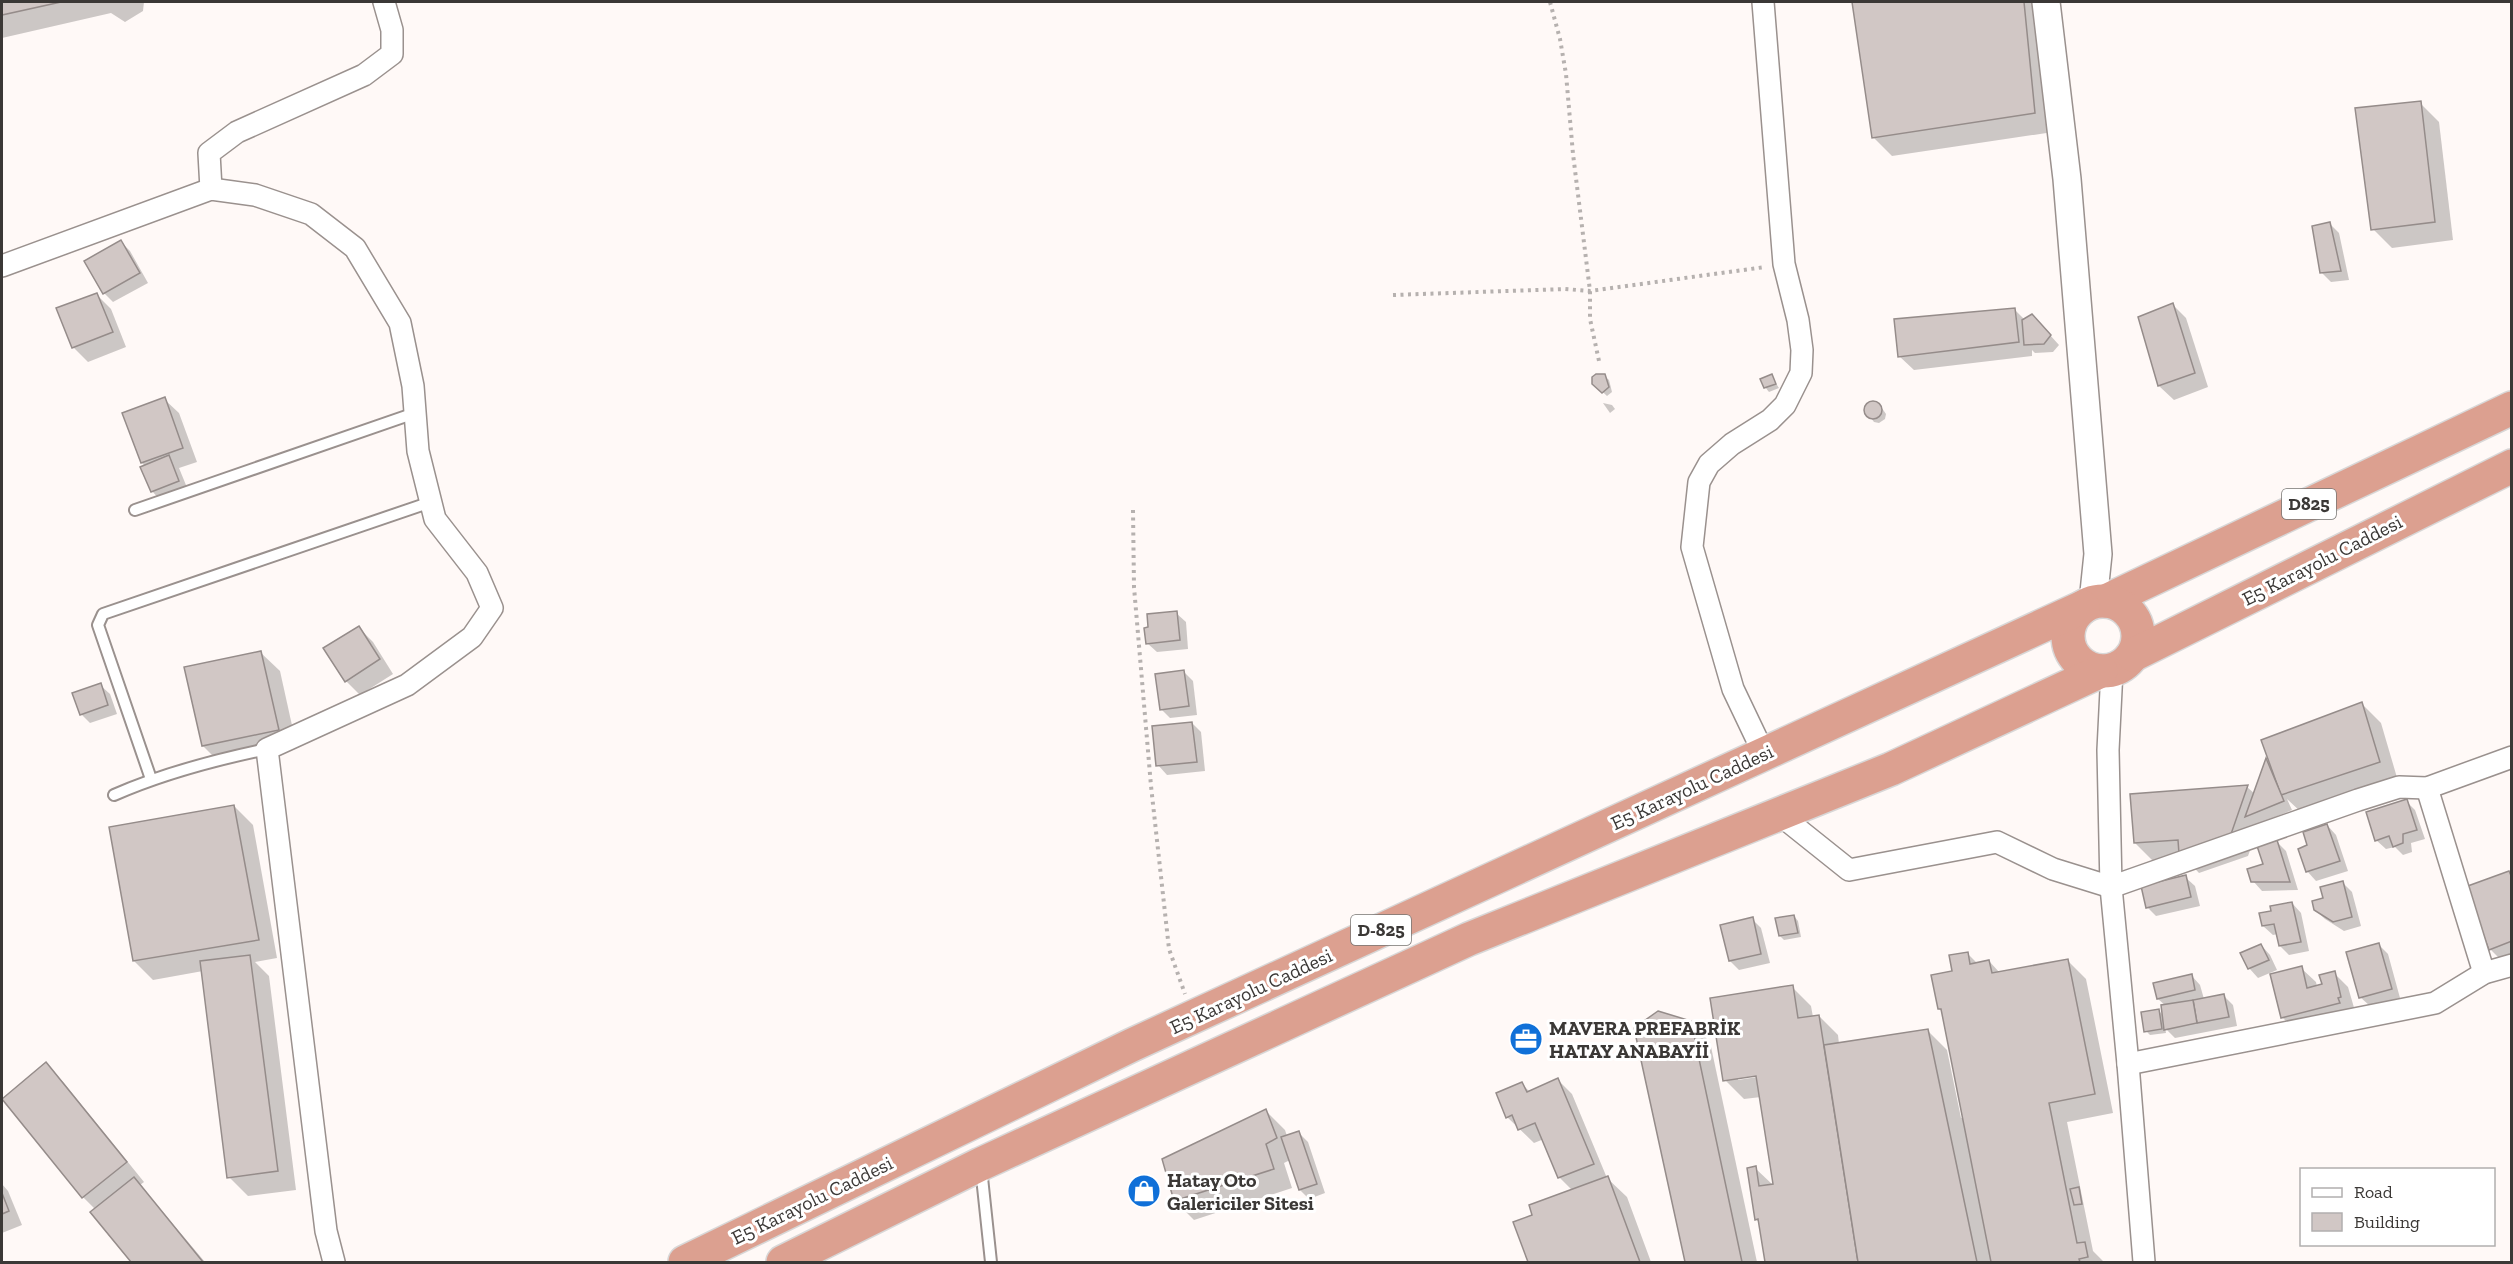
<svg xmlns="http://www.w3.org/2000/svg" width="2513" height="1264" viewBox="0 0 2513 1264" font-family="'Zilla Slab',serif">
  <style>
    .shadow { fill: #0003; fill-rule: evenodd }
    .building { fill: #d1c7c5; stroke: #958c8a; stroke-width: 1.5 }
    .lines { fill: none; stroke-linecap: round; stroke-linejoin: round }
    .service-casing { stroke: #9a918e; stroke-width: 14 }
    .minor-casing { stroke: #9a918e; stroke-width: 24 }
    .tertiary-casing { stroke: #9a918e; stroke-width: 30 }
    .trunk-casing { stroke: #d8d7d7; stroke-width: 36 }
    .path { stroke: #b6b1af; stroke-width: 4; stroke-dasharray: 3 4.5; stroke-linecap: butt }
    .service { stroke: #fff; stroke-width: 10 }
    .minor { stroke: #fff; stroke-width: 21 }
    .tertiary { stroke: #fff; stroke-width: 27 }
    .trunk { stroke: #dca090; stroke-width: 33 }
    .labels { text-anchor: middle; stroke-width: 6; stroke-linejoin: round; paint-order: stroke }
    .shield { fill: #fff; stroke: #767472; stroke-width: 1.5 }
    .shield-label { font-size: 18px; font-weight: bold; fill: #3b3836 }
    .street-label { font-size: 20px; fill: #3b3836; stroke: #fff }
    .poi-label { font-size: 20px; font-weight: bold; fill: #3b3836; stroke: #fff; text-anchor: start }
  </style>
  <rect width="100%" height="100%" fill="#fff9f7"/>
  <!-- shadow -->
  <g class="shadow">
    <polygon points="2,2 144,2 143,11 125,22 111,13 2,38"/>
    <polygon points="1854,2 2040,2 2053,132 1892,156 1873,137"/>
    <polygon points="2420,103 2439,122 2453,240 2392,248 2373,229"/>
    <polygon points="2330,224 2339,233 2349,280 2331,282 2322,273"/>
    <polygon points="121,242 130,251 148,283 113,302 104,293"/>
    <polygon points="96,294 111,309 126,347 88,362 73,347"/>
    <polygon points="2172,304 2186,318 2208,387 2174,400 2159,386 2140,318"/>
    <polygon points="2015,310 2025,320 2041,325 2059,345 2053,352 2035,353 2032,350 2032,356 1914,370 1899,356"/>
    <polygon points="1604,376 1609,380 1612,392 1607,396 1593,383"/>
    <polygon points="1771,376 1779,388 1769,392 1765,387"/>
    <polygon points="164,399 179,413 197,462 179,468 188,490 161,501 152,491 145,466 142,463 124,414"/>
    <polygon points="1871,402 1879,404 1886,414 1885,419 1879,423 1874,422 1865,410"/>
    <polygon points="1603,403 1612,405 1615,409 1610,413"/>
    <polygon points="1176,613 1186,622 1188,649 1157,652 1147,643"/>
    <polygon points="359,628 373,642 393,674 360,695 346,681"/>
    <polygon points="260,652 280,671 297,748 222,765 203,746"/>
    <polygon points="1184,672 1193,681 1197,715 1170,718 1161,709"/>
    <polygon points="100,685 110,694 117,714 90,723 81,714"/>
    <polygon points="2362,704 2381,723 2398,781 2302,813 2287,799 2292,810 2260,823 2248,856 2199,873 2186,859 2154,862 2135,843 2247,787 2255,794 2267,761 2272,766"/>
    <polygon points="1192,723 1201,732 1205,771 1167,775 1158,765"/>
    <polygon points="2406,801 2415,810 2425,839 2411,843 2412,852 2403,855 2395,847 2386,849 2376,840"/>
    <polygon points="234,806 253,825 277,958 255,962 269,976 296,1190 248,1196 229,1177 203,971 153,980 134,961"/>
    <polygon points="2327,825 2336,835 2348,871 2316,881 2307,871 2309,846"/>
    <polygon points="2276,841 2286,851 2298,890 2262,891 2253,881 2265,865"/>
    <polygon points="2508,872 2512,876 2512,961 2504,963 2490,949"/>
    <polygon points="2185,877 2195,886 2200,906 2156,916 2147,907"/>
    <polygon points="2343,883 2352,892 2361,926 2344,931 2325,919 2315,910"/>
    <polygon points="2292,903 2301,913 2309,951 2289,955 2280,946 2278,934 2273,935 2263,926"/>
    <polygon points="1794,916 1798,921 1801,937 1784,940 1780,936"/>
    <polygon points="1752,919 1761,928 1770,963 1739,970 1730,961"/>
    <polygon points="2261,945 2270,955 2277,970 2258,978 2249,968"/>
    <polygon points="2379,945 2388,954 2400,998 2370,1006 2360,997"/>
    <path d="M1967,953L1978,964L1989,961L2000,973L2067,960L2086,979L2113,1113L2067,1122L2093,1251L2104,1262H1767L1761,1224L1756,1219L1755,1168L1773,1185H1775L1761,1097L1744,1099L1725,1080L1792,987L1811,1006L1813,1017L1819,1016L1838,1035L1839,1044L1927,1030L1947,1050L1961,1118L1964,1117L1943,1012L1939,1009L1954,973ZM1763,1073L1764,1076L1738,1080V1077Z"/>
    <polygon points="2301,968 2316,982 2317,987 2323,985 2334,973 2348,987 2355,1011 2296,1031 2282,1017"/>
    <polygon points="2191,975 2200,985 2204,999 2224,996 2233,1005 2237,1026 2175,1038 2165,1028 2166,1033 2150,1035 2146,1031 2159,1011 2164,1016 2166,1006 2158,999"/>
    <polygon points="1690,1022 1710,1042 1757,1262 1687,1262 1636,1029"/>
    <polygon points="46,1064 64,1083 144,1182 140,1185 205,1262 133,1262 92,1213 96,1210 83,1197"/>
    <polygon points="1558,1080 1572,1094 1607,1178 1627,1197 1651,1262 1529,1262 1515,1223 1534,1216 1573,1191 1559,1177 1544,1139 1534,1143 1507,1117 1522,1084 1530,1092"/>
    <polygon points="1266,1111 1285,1130 1287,1136 1299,1133 1308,1142 1325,1193 1309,1199 1300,1190 1290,1160 1284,1163 1292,1188 1194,1220 1175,1201 1164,1159"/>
    <polygon points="2,1184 8,1191 22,1225 2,1233"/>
  </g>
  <!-- building -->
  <g class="building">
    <polygon points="2,2 61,2 2,15"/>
    <polygon points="1852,2 2024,2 2035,113 1872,138"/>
    <polygon points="2421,101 2435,222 2371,230 2355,108"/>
    <polygon points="2330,222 2341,271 2320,273 2312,226"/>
    <polygon points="121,240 140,273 103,294 84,261"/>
    <polygon points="97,293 113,332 72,348 56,308"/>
    <polygon points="2173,303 2195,373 2158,386 2138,317"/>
    <polygon points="2015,308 2019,342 1898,357 1894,319"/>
    <polygon points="2032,314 2051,335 2044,344 2024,345 2022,320"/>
    <polygon points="1596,374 1605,374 1609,387 1602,393 1592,384 1592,377"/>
    <polygon points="1772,374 1776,384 1764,388 1760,379"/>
    <polygon points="165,397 183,448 141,463 122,413"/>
    <circle cx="1873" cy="410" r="9"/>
    <polygon points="169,455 179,481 151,492 140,467"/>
    <polygon points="1177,611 1180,640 1146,644 1144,628 1148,627 1147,614"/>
    <polygon points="359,626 380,659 345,682 323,648"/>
    <polygon points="261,651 279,730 202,746 184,667"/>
    <polygon points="1184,670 1189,706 1160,710 1155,674"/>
    <polygon points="101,683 108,705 80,715 72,693"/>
    <polygon points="2362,702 2380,762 2281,795 2261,740"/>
    <polygon points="1192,722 1197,762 1156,766 1152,726"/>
    <polygon points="2266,758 2284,801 2245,817"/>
    <polygon points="2248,785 2230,837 2179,854 2178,840 2134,843 2130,794"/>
    <polygon points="2407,799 2417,830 2403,834 2403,843 2393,847 2389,836 2375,841 2366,812"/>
    <polygon points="234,805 259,940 133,961 109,827"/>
    <polygon points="2327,824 2340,861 2306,872 2298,849 2307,845 2303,832"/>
    <polygon points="2277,840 2290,882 2251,882 2247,869 2263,864 2257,846"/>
    <polygon points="2509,871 2512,878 2512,941 2489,950 2465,887"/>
    <polygon points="2186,875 2191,897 2146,908 2141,886"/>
    <polygon points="2343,881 2352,917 2333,922 2314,910 2312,901 2323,898 2320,887"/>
    <polygon points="2292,902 2301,942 2279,946 2274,924 2262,926 2259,913 2271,911 2270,906"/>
    <polygon points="1794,915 1798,933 1779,936 1775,918"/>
    <polygon points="1753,917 1761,954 1729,961 1720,925"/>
    <polygon points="2379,943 2392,989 2359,998 2346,952"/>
    <polygon points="2261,944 2269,960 2248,969 2240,953"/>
    <polygon points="1968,952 1970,964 1989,960 1992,973 2068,959 2095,1094 2049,1103 2077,1243 2085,1242 2088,1257 2079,1259 2080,1262 1991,1262 1941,1009 1938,1009 1931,975 1952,971 1949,955"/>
    <polygon points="250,955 278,1171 227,1178 200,961"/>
    <polygon points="2302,966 2307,988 2322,984 2319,975 2335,971 2341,997 2338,998 2340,1003 2281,1018 2270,974"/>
    <polygon points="2192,974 2195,990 2157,999 2153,983"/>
    <polygon points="1793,985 1798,1018 1819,1015 1858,1262 1765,1262 1758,1219 1755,1220 1747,1168 1756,1166 1759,1186 1773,1184 1756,1076 1723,1081 1710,998"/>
    <polygon points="2224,994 2229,1017 2197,1023 2193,1000"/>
    <polygon points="2193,1000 2197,1023 2164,1030 2161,1005"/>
    <polygon points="2159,1009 2162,1029 2144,1032 2141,1012"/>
    <polygon points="1658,1011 1691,1021 1742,1262 1685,1262 1634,1028"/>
    <polygon points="1928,1029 1977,1262 1858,1262 1824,1045"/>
    <polygon points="46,1062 127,1162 82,1198 2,1099"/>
    <polygon points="1558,1078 1594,1164 1558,1178 1535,1123 1518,1130 1512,1115 1506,1118 1496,1093 1522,1082 1527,1092"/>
    <polygon points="1266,1109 1277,1138 1266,1144 1274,1169 1174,1201 1162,1159"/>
    <polygon points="1299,1131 1317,1184 1299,1190 1281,1137"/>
    <polygon points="1608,1176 1640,1262 1528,1262 1513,1222 1532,1215 1529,1205"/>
    <polygon points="134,1177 203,1262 131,1262 90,1212"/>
    <polygon points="2079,1187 2082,1204 2074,1205 2070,1189"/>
    <polygon points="2,1193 9,1211 2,1214"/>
  </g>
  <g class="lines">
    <defs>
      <g id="service">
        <polyline points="135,510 415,413"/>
        <polyline points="151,779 98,625 103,614 431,502"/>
        <path d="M114,795C164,773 214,760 267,749"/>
        <polyline points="981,1168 991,1262"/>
      </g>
      <g id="minor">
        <polyline points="1763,2 1784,264 1798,320 1802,350 1801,373 1785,405 1770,420 1732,444 1709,464 1699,482 1692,547 1733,689 1764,754"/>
        <polyline points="211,189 209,153 237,132 364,75 392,54 392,30 384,2"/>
        <polyline points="2,266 211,189 255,195 311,214 355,248 400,323 413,386 418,451 435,519 477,573 492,608 472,637 407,685 267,749 326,1231 334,1262"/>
        <polyline points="2112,670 2108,750 2111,887 2128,1064 2144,1262"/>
        <polyline points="2427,788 2484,973"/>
        <polyline points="1779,814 1849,870 1997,842 2053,869 2111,887 2358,800 2399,787 2427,788 2512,757"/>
        <polyline points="2129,1062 2128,1064 2435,1003 2484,973 2512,965"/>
      </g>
      <polyline id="tertiary" points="2046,2 2067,179 2098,554 2093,602"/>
      <g id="trunk">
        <polyline points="2106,601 2512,408"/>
        <circle cx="2103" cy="636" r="35"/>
        <polyline points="2133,655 2512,466"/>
        <polyline points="685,1262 1132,1045 2083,607"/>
        <polyline points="783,1262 981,1164 1469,939 1891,769 2101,671"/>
      </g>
    </defs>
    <!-- service casing -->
    <use href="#service" class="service-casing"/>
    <!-- minor casing -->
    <use href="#minor" class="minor-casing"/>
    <!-- tertiary casing -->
    <use href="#tertiary" class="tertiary-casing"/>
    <!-- trunk casing -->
    <use href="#trunk" class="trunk-casing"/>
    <!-- path -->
    <g class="path">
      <polyline points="1550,2 1560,39 1566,74 1573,154 1590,291 1590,319 1599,361"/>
      <polyline points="1393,295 1565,289 1590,291 1765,267"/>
      <polyline points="1133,510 1134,587 1151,786 1169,949 1185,994"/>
    </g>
    <!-- service -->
    <use href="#service" class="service"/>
    <!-- minor -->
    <use href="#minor" class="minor"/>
    <!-- tertiary -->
    <use href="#tertiary" class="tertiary"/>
    <!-- trunk -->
    <use href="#trunk" class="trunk"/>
  </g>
  <!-- icons -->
  <defs>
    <symbol id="office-disc" viewBox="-11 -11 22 22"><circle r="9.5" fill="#1070d8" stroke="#fff"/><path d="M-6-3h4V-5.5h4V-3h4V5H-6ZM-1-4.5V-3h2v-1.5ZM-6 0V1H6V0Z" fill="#fff"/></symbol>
    <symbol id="shop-disc" viewBox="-11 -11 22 22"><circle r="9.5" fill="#1070d8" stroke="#fff"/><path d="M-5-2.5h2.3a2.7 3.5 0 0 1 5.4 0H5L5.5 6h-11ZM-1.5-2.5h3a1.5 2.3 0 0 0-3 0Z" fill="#fff"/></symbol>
  </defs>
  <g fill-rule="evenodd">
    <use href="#office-disc" x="1507" y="1020" width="38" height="38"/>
    <use href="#shop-disc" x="1125" y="1172" width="38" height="38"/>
  </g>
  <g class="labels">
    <!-- shield labels -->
    <g class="shield">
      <rect x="2282" y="489" width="54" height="30" rx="4.5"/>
      <rect x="1351" y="915" width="60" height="30" rx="4.5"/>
    </g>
    <g class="shield-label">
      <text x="2309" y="510">D825</text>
      <text x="1381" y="936">D-825</text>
    </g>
    <!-- street labels -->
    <g class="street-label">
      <text transform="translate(2322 560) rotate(-27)" y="7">E5 Karayolu Caddesi</text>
      <text transform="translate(1692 787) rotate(-25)" y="7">E5 Karayolu Caddesi</text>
      <text transform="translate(1251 991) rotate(-25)" y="7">E5 Karayolu Caddesi</text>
      <text transform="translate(812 1200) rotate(-26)" y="7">E5 Karayolu Caddesi</text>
    </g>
    <!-- poi labels -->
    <g class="poi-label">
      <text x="1549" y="1035">MAVERA PREFABRİK<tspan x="1549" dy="23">HATAY ANABAYİİ</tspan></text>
      <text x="1167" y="1187">Hatay Oto<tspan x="1167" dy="23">Galericiler Sitesi</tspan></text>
    </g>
  </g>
  <!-- border -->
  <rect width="2513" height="1264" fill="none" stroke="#3b3836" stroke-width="6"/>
  <!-- legend -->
  <rect x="2300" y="1168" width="195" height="78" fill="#ffffff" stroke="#b1afaf" stroke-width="1.5"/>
  <rect x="2312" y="1188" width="30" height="9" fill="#ffffff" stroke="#b1afaf" stroke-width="1.5"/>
  <text x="2354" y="1198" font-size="18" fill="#3b3836">Road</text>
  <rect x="2312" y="1213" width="30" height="18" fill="#d1c7c5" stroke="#b1afaf" stroke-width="1.5"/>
  <text x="2354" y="1228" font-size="18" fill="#3b3836">Building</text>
</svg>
